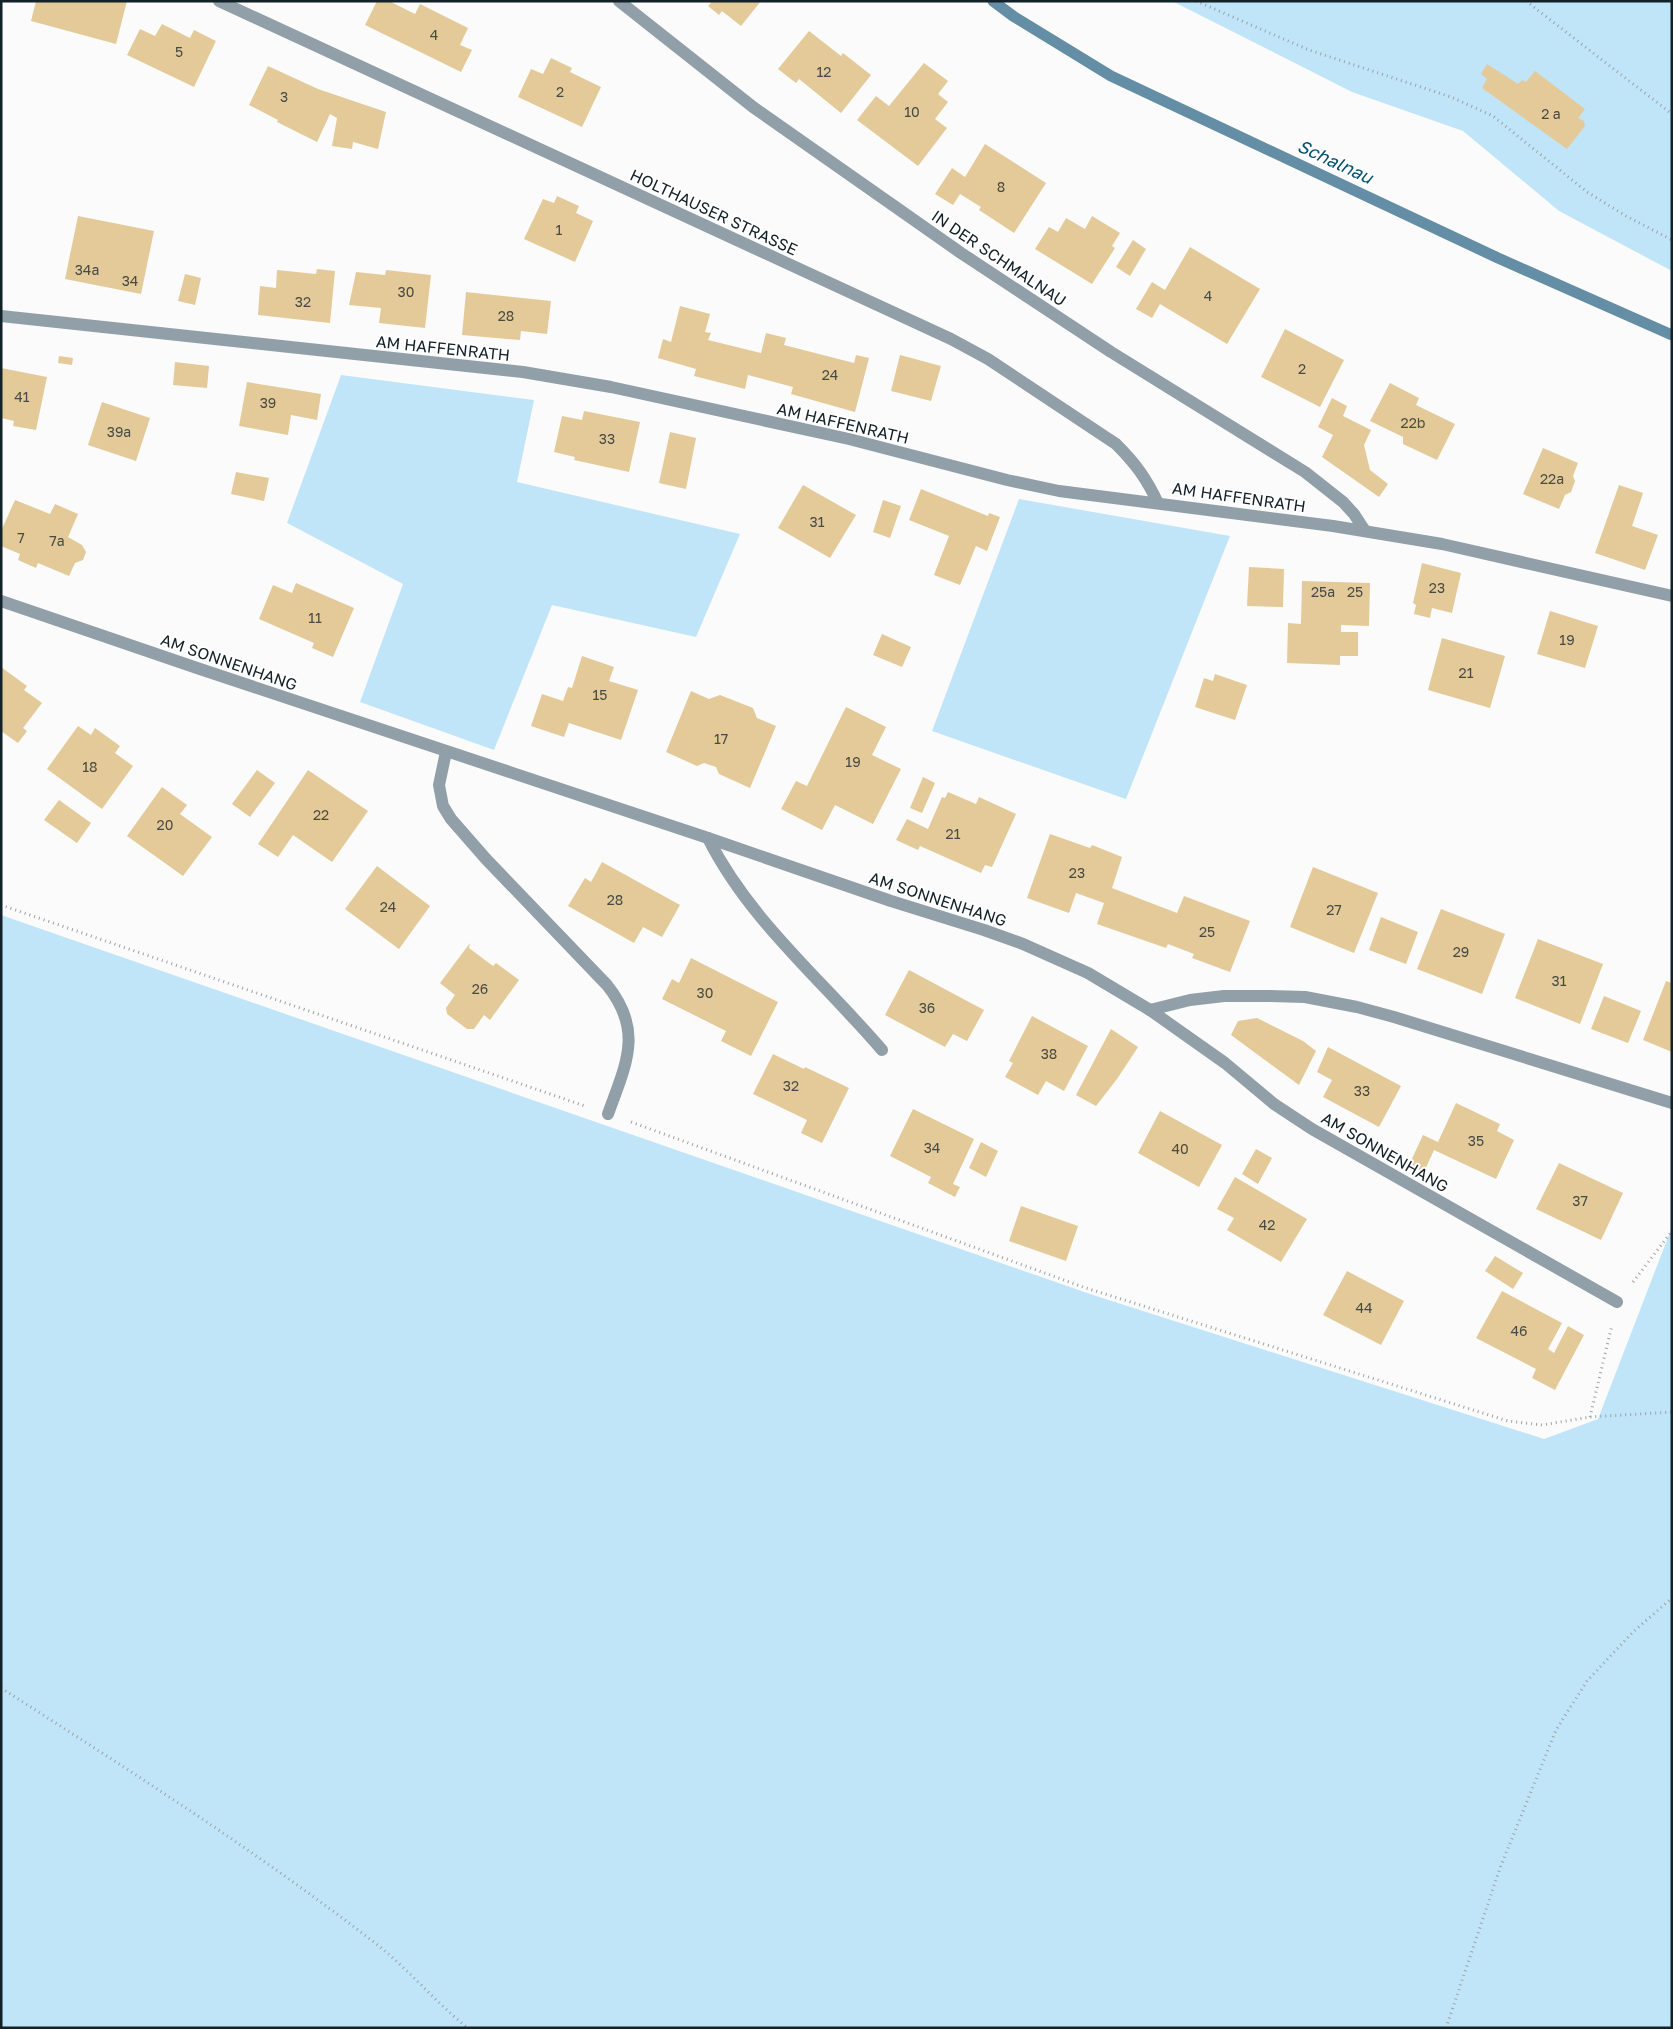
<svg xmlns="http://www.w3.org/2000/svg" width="1673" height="2029" viewBox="0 0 1673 2029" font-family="'Golos Text',sans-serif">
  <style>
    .green { fill: #c0e5f9 }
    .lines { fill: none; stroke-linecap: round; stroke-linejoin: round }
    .stream { stroke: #648ea5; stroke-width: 11 }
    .building { fill: #e4ca98 }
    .path { stroke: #9ca2a5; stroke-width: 3; stroke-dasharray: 1 4; stroke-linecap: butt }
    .street { stroke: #919fa8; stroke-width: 12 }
    .labels { text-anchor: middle; stroke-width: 4; stroke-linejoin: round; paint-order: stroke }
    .number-label { font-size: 14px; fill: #474b44 }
    .street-label { font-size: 16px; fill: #132128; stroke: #fff }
    .water-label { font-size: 18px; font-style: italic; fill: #04506d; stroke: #fff }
  </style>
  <rect width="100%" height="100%" fill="#fbfbfb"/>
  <!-- green -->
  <g class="green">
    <polygon points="1172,1 1672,1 1672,271 1559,211 1463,131 1352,92"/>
    <polygon points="341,375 534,400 517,482 740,534 696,637 552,605 494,750 360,702 403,584 287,523"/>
    <polygon points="1019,499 1230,536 1126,799 932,731"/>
    <polygon points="1,915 1093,1295 1544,1439 1598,1419 1672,1227 1672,2028 1,2028"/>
  </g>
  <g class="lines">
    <!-- stream -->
    <polyline class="stream" points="993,1 1013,16 1111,76 1498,258 1672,335"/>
  </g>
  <!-- building -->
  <g class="building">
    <polygon points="36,1 127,1 116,44 31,21"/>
    <polygon points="377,1 389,1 415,14 420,4 468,28 460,45 472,50 461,72 365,25"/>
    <polygon points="710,1 761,1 741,26 722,11 719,15 708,6 711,3"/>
    <polygon points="162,24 190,38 194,30 216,41 194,87 127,55 140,29 155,36"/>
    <polygon points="809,31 841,56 843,53 871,75 841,113 799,79 796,83 778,69"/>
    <polygon points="551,58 572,68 570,72 601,87 582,127 518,97 531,69 543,74"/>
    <polygon points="924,63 948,81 938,94 948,102 935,119 947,128 918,166 857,120 876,96 889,106"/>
    <polygon points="1487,64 1518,84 1522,80 1526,82 1535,71 1585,109 1578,118 1584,121 1585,126 1567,149 1482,88 1487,79 1481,74"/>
    <polygon points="268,66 318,89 386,112 378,149 353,142 352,149 332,146 337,118 330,114 317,142 277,122 278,120 249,105"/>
    <polygon points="985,144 1046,183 1014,233 979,210 981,207 960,194 953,205 935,194 952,168 965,177"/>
    <polygon points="557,196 579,206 576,213 593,221 575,262 524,239 543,199 554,203"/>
    <polygon points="78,216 154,231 141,294 65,279"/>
    <polygon points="1092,216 1120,233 1112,246 1115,248 1092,284 1035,249 1049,227 1058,232 1066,218 1085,229"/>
    <polygon points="1133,240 1146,249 1130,276 1116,267"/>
    <polygon points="1190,247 1260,289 1227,344 1160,304 1152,318 1136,309 1152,282 1165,290"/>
    <polygon points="317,269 335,271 330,323 258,315 260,286 276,288 277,270 316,274"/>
    <polygon points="386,270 431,275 425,328 379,323 381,308 349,305 356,272 385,275"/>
    <polygon points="185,274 201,278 195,305 178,301"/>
    <polygon points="466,292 551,301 547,334 521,331 520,340 462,335"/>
    <polygon points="680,306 710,314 705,332 711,333 708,340 761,353 766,333 786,338 784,345 854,363 856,355 869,358 855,412 791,394 793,387 748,375 745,389 694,376 696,369 658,358 663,339 671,342"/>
    <polygon points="1285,329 1344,360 1320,407 1261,377"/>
    <polygon points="900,355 941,366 931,401 891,391"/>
    <polygon points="59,356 73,358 72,365 58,363"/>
    <polygon points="175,362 209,366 207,388 173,385"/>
    <polygon points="1,368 47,377 36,430 13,426 14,421 1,418"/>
    <polygon points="247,382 321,394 317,420 291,415 288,435 239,426"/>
    <polygon points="1390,383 1419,398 1416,405 1455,424 1437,460 1403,444 1403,437 1370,421"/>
    <polygon points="1332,398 1347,406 1343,416 1371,430 1364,445 1370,470 1388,484 1379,497 1322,457 1333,435 1318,427"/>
    <polygon points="102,402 150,418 136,461 88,445"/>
    <polygon points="584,411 640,422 629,472 574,460 575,457 554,452 562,416 582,420"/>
    <polygon points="670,432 696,438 686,489 659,483"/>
    <polygon points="1543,448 1578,463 1573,476 1575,481 1571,492 1565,495 1559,509 1523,494"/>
    <polygon points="236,472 269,478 264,501 231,494"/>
    <polygon points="803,485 856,515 830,558 778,528"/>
    <polygon points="1619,485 1643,493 1632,526 1658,535 1645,570 1595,553"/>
    <polygon points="921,489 988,516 989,513 1000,517 987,551 976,546 960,585 934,575 949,536 909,520"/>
    <polygon points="15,500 50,514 55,504 78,514 68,537 82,545 86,552 83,560 75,563 69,576 38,563 36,568 18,560 20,554 1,546 1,531"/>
    <polygon points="883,500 901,506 890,538 873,532"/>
    <polygon points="1422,563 1461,573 1452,613 1432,608 1430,618 1414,614 1416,605 1413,603"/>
    <polygon points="1249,567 1284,569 1283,607 1247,606"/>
    <polygon points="1302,581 1370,583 1369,626 1341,625 1341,632 1358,632 1358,656 1340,656 1340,665 1287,663 1288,623 1301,624"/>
    <polygon points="296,583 354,608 333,657 312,648 314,643 259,619 273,585 292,593"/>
    <polygon points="1550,611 1598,626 1585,668 1537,654"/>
    <polygon points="882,634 911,647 902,667 873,655"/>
    <polygon points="1442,638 1505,656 1490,708 1428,690"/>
    <polygon points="582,656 614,667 609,681 638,690 621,740 569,723 564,737 531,726 542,694 563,701 568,687 572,688"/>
    <polygon points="1,667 27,686 24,690 42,703 23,728 27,731 18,743 1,731"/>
    <polygon points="1215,674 1247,685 1235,720 1195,707 1204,678 1213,681"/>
    <polygon points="691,691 709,699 720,695 753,708 757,718 776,726 750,788 719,774 716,767 704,763 697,766 666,752"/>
    <polygon points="846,707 886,727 872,755 901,769 873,824 835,805 822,830 781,809 796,781 807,786"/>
    <polygon points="78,726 91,735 95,728 120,746 115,753 133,766 102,809 47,769"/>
    <polygon points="257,770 275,783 250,817 232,804"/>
    <polygon points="308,770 368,811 332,862 293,835 278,857 258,844"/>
    <polygon points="923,777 935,783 922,813 910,808"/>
    <polygon points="162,787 187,805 180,814 212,837 183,876 127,836"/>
    <polygon points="948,792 976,804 979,797 1016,814 992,867 985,865 981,873 920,846 918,850 896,840 907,819 928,829 942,797 945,798"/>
    <polygon points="59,800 91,823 77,843 44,820"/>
    <polygon points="1050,834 1090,848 1092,845 1122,857 1112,888 1177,913 1184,896 1250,921 1230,972 1192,958 1194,954 1168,944 1166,948 1097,924 1104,903 1076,893 1069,913 1027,898"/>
    <polygon points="602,862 680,905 662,937 643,927 634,943 568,906 585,878 591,882"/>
    <polygon points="377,866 430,906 399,949 345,909"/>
    <polygon points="1313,867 1378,893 1354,953 1290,927"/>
    <polygon points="1441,909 1505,934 1482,994 1417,969"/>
    <polygon points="1381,917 1418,932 1406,964 1369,950"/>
    <polygon points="1538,939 1603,964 1580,1024 1515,998"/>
    <polygon points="470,943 469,948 493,966 496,963 519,980 490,1020 484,1015 474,1029 467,1029 447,1014 446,1008 455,995 440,983"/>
    <polygon points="691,958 778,1002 751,1056 721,1041 726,1031 662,999 672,979 679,983"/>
    <polygon points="909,970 984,1010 967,1041 953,1034 945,1047 885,1015"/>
    <polygon points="1666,981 1672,983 1672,1052 1643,1040"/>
    <polygon points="1604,996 1641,1011 1628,1043 1591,1029"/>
    <polygon points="1032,1016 1088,1046 1064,1091 1046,1081 1038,1095 1005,1077 1013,1063 1009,1061"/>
    <polygon points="1257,1018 1303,1041 1316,1051 1299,1085 1231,1035 1238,1021"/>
    <polygon points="1111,1029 1138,1047 1117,1079 1096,1106 1076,1095"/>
    <polygon points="1328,1047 1401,1086 1379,1127 1323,1097 1332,1080 1317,1072"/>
    <polygon points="773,1054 804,1069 805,1067 849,1088 822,1143 801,1133 807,1120 753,1094"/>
    <polygon points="1456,1103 1500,1124 1497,1131 1514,1140 1496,1179 1434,1150 1424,1172 1409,1165 1423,1135 1438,1142"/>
    <polygon points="913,1109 974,1139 953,1184 960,1187 955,1197 928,1183 931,1177 890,1156"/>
    <polygon points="1160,1111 1222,1145 1199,1187 1138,1153"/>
    <polygon points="981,1142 998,1151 986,1177 969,1168"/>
    <polygon points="1256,1149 1272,1158 1258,1184 1242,1174"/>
    <polygon points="1559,1163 1623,1193 1601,1240 1536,1209"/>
    <polygon points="1235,1177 1307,1219 1281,1262 1227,1230 1234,1218 1217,1209"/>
    <polygon points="1021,1206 1078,1226 1066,1261 1009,1241"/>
    <polygon points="1495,1256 1523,1273 1513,1289 1485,1271"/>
    <polygon points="1347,1271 1404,1301 1381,1345 1323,1315"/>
    <polygon points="1502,1291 1562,1323 1548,1349 1554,1353 1568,1326 1584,1335 1555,1390 1532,1378 1536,1369 1476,1338"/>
  </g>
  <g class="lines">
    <!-- path -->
    <g class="path">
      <polyline points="1196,1 1309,50 1451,97 1493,116 1587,192 1626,216 1672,240"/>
      <polyline points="1526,1 1672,114"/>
      <polyline points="1,905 585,1106"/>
      <polyline points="631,1122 1083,1287 1508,1421 1542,1425 1590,1417 1672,1412"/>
      <polyline points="1633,1282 1672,1231"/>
      <polyline points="1590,1417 1612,1325"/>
      <path d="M1,1688C129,1770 258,1852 379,1946C410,1971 436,2003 468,2028"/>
      <polyline points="1,2027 2,2028"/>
      <polyline points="1446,2028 1500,1868 1556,1730 1587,1681 1633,1632 1672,1598"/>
    </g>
    <!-- street -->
    <g class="street">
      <path d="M219,1L951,339L988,359L1116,444C1136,464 1146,478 1158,503"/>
      <polyline points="619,1 753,107 961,253 1111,352 1305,472 1343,502 1354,514 1365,531"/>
      <polyline points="1,316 523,372 611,387 849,439 1007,480 1059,491 1333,526 1442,544 1672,596"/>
      <polyline points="1,601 197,668 708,838 891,901 984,930 1023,944 1088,973 1150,1010 1225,1063 1274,1104 1312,1129 1617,1302"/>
      <path d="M446,752L439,785L443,806L451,819L486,859L607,985C644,1031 626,1064 608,1114"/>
      <path d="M708,838C749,920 823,981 882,1050"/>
      <polyline points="1150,1010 1190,1000 1224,996 1269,996 1305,997 1357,1007 1394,1017 1672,1103"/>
    </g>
  </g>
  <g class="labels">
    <!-- number labels -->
    <g class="number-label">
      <text x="434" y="40">4</text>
      <text x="179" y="57">5</text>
      <text x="824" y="77">12</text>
      <text x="560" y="97">2</text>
      <text x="284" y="102">3</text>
      <text x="912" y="117">10</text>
      <text x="1551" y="119">2 a</text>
      <text x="1001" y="192">8</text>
      <text x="559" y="235">1</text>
      <text x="87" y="275">34a</text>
      <text x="130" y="286">34</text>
      <text x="406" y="297">30</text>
      <text x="1208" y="301">4</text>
      <text x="303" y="307">32</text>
      <text x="506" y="321">28</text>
      <text x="1302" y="374">2</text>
      <text x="830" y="380">24</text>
      <text x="22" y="402">41</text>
      <text x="268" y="408">39</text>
      <text x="1413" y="428">22b</text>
      <text x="119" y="437">39a</text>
      <text x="607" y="444">33</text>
      <text x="1552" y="484">22a</text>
      <text x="817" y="527">31</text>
      <text x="21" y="543">7</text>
      <text x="57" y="546">7a</text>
      <text x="1437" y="593">23</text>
      <text x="1323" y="597">25a</text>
      <text x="1355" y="597">25</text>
      <text x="315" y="623">11</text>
      <text x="1567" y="645">19</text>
      <text x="1466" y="678">21</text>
      <text x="600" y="700">15</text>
      <text x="721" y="744">17</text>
      <text x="853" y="767">19</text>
      <text x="90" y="772">18</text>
      <text x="321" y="820">22</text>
      <text x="165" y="830">20</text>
      <text x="953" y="839">21</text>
      <text x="1077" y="878">23</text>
      <text x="615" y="905">28</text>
      <text x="388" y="912">24</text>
      <text x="1334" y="915">27</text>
      <text x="1207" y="937">25</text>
      <text x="1461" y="957">29</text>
      <text x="1559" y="986">31</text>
      <text x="480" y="994">26</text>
      <text x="705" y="998">30</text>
      <text x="927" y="1013">36</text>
      <text x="1049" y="1059">38</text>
      <text x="791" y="1091">32</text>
      <text x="1362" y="1096">33</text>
      <text x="1476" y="1146">35</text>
      <text x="932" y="1153">34</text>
      <text x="1180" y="1154">40</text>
      <text x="1580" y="1206">37</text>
      <text x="1267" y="1230">42</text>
      <text x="1364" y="1313">44</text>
      <text x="1519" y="1336">46</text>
    </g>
    <!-- street labels -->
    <g class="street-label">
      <text transform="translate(714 212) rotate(25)" y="6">HOLTHAUSER STRASSE</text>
      <text transform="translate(999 258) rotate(34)" y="6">IN DER SCHMALNAU</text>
      <text transform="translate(443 348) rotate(6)" y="6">AM HAFFENRATH</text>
      <text transform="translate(843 423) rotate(13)" y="6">AM HAFFENRATH</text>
      <text transform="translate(1239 497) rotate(8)" y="6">AM HAFFENRATH</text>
      <text transform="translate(229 662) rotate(19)" y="6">AM SONNENHANG</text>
      <text transform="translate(938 899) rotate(18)" y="6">AM SONNENHANG</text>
      <text transform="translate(1385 1152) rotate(30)" y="6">AM SONNENHANG</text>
    </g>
    <!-- water labels -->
    <g class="water-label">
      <text transform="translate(1335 162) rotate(25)" y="6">Schalnau</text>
    </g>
  </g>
  <!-- border -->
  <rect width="1673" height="2029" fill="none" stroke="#132128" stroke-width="5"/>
</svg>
